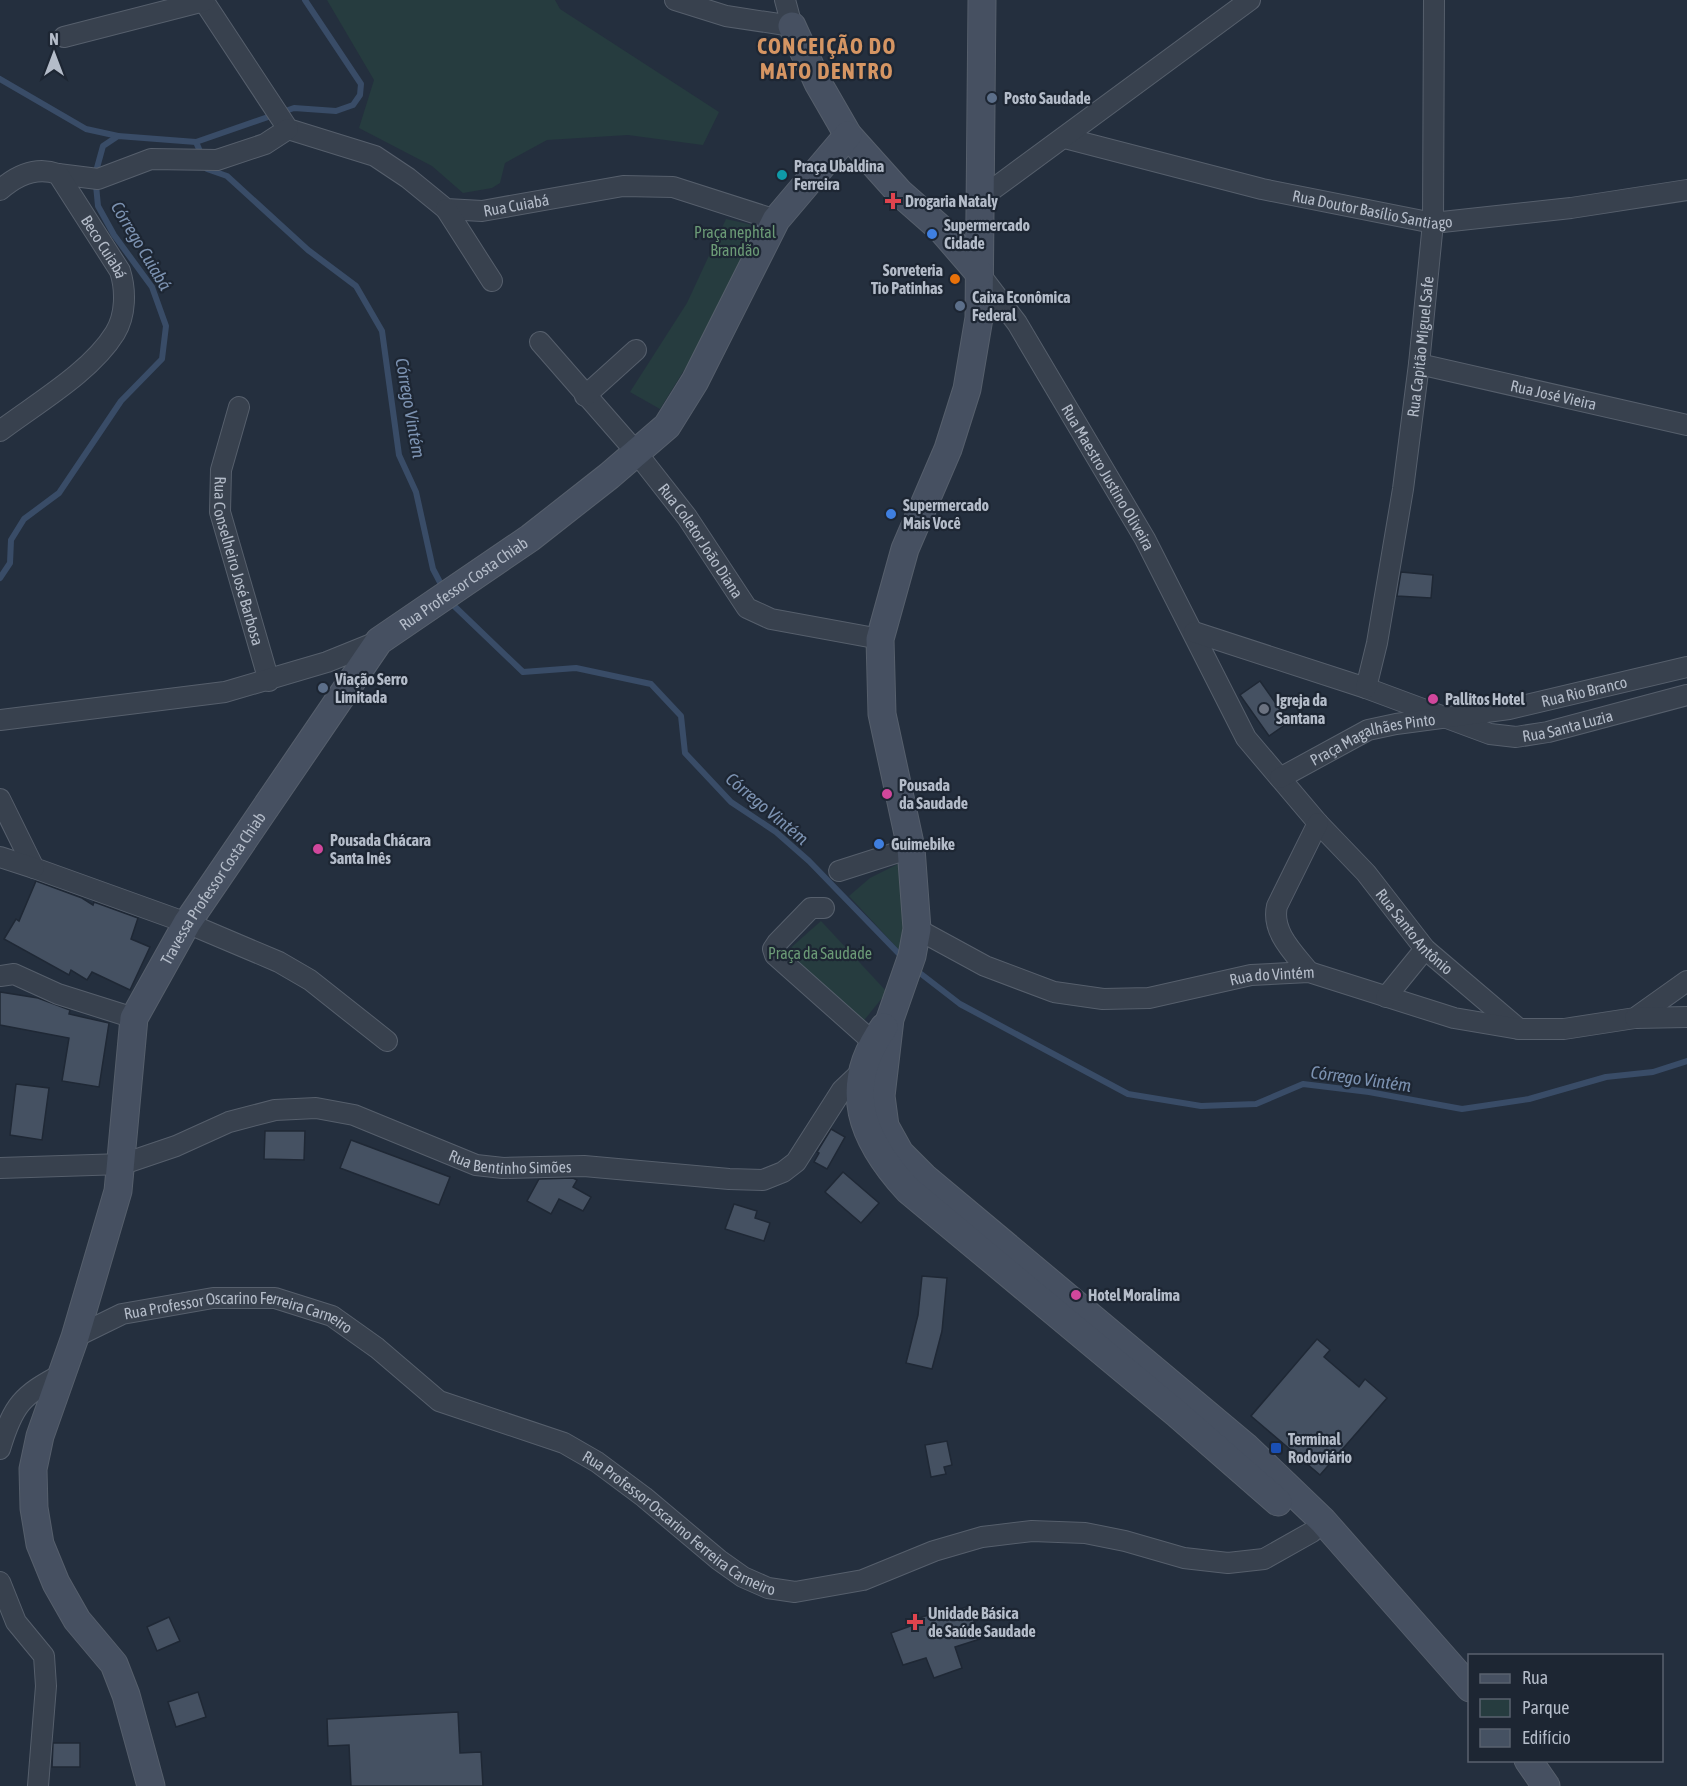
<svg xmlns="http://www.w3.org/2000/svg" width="1687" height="1786" viewBox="0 0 1687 1786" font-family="'Asap Condensed',sans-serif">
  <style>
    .green { fill: #263c3f }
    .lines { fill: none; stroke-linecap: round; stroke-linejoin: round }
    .stream { stroke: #394c67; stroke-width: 6 }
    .building { fill: #455162; stroke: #1f2835; stroke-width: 1.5 }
    .street-casing { stroke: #565f6c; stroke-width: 22 }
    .secondary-casing { stroke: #565f6c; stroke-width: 29 }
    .street { stroke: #38414e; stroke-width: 20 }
    .secondary { stroke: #465061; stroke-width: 27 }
    .service-dot { fill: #5c6f8a; stroke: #1d2633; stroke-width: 2 }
    .culture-dot { fill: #0f9aa8; stroke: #1d2633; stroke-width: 2 }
    .health-dot { fill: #e0444e; stroke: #1d2633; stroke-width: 2 }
    .shop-dot { fill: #3f7fe0; stroke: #1d2633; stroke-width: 2 }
    .food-dot { fill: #e8710a; stroke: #1d2633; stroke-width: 2 }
    .hotel-dot { fill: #d1479c; stroke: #1d2633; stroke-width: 2 }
    .worship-dot { fill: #6b7280; stroke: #1d2633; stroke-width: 2 }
    .transit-dot { fill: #1a4fb4; stroke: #1d2633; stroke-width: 2 }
    .labels { text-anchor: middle; stroke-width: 4.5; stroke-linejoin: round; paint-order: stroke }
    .poi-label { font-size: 16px; font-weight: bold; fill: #b4bcc9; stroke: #1d2633; text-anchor: start }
    .street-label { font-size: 16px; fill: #b4bcc9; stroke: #1d2633 }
    .park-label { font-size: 16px; fill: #6b9a76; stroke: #1d2633 }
    .water-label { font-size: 18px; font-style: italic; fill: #7c92b1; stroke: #1d2633 }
    .district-label { font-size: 22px; font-weight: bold; letter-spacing: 1.5px; fill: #d59563; stroke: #1d2633 }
  </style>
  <rect width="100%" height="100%" fill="#242f3e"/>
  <!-- green -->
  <g class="green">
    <polygon points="327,0 555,0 560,9 719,112 703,145 628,135 547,140 505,163 500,183 492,188 463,193 432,166 359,128 374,80"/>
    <polygon points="726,219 762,227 718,315 660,409 630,392 687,303"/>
    <polygon points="902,862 906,899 902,953 849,896 870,878"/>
    <polygon points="821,921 887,992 861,1024 786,952"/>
  </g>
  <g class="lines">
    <!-- stream -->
    <g class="stream">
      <polyline points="0,79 86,129 118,136"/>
      <polyline points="196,142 202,156"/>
      <polyline points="206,165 207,169 227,176 308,250 356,286 382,331 399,455 416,492 433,569 444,590"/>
      <polyline points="0,578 10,563 11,540 24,519 59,493 121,401 162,359 166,326 152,287 114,235 98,206 95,175 103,146 118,136 196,142 294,108 336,111 353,105 360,95 361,84 305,0"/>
      <polyline points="450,602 523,672 576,668 651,684 681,716 685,753 731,802 776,832 809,861 904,959"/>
      <polyline points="916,970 960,1004 1128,1094 1201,1106 1256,1104 1303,1084 1369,1092 1462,1109 1529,1099 1606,1077 1653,1072 1687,1061"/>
    </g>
  </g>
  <!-- building -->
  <g class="building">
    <polygon points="1401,572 1433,575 1431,598 1397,596"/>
    <polygon points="1260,681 1289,722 1269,736 1240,695"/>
    <polygon points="36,881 82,898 93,905 94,902 138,918 131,939 150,947 130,990 92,972 87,980 71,970 69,975 4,939 16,919 19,921"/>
    <polygon points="0,992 38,998 70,1010 69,1014 109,1023 99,1087 62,1081 69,1038 0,1025"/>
    <polygon points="16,1084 49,1088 42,1140 10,1135"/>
    <polygon points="831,1129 845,1137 827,1169 814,1162 819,1153 817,1152"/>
    <polygon points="265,1131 305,1131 304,1160 264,1159"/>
    <polygon points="351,1140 450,1177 439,1205 340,1168"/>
    <polygon points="843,1172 879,1203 861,1223 825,1192"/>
    <polygon points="573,1178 577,1180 573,1187 591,1197 583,1211 559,1199 551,1214 527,1201 539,1179"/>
    <polygon points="734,1204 757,1211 755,1218 770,1223 764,1241 725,1229"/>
    <polygon points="922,1276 947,1278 942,1331 932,1369 906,1363 918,1315"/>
    <polygon points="1317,1339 1330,1350 1324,1357 1359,1387 1365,1379 1387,1398 1320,1475 1251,1416"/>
    <polygon points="947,1441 952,1465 944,1467 946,1474 931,1477 925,1445"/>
    <polygon points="969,1606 980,1639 955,1647 962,1668 934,1678 926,1658 903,1665 891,1633 916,1624 914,1620 931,1614 934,1618"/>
    <polygon points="169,1617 180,1641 157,1651 147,1627"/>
    <polygon points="198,1692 206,1717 176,1727 168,1702"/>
    <polygon points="458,1712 460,1753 481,1752 483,1786 351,1786 349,1745 328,1746 327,1719"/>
    <polygon points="53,1743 80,1743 80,1767 52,1767"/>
  </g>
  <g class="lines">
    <defs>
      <g id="street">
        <path id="s1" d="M203,0L288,129L375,156L408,178L446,209L482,211L623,186L673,187L776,220"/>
        <polyline points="675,0 726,16 792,26 785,0"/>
        <polyline points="64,37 204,1"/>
        <path id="s2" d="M1065,138L1262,189L1433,223L1571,208L1687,190"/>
        <polyline points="58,174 98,179 151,159 217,160 265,144 288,129"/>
        <path id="s3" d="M0,190C17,175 36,166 58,174L120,271C126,290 126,315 115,333C91,372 37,403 0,431"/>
        <polyline points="981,198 1250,0"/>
        <polyline points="446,209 492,281"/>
        <path id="s4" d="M979,273L1017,323L1145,539L1246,738L1318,823L1366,873L1425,949L1519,1029"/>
        <path id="s5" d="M540,342L636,452L687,517L747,608L771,619L880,639"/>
        <path id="s6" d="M1419,364L1687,425"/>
        <polyline points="585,396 636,350"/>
        <path id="s7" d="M239,407L221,470L220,512L269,681"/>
        <path id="s8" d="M1194,632L1366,688L1490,734L1516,737L1548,732L1687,695"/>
        <path id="s9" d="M1366,688L1377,643L1403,489L1419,364L1433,223L1434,0"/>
        <polyline points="0,720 225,692 327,662 379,641"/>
        <path id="s10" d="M1280,778L1368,730L1396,724L1509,709L1687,667"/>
        <polyline points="0,799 34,868 187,923 279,962 310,980 387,1041"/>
        <polyline points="0,857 34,868"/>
        <polyline points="839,871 911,848"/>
        <polyline points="824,908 811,908 777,943 773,949 775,955 883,1051"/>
        <path id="s11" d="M917,929L985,966L1054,992L1103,999L1149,998L1251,975L1309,972L1454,1018L1519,1029H1564L1635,1018L1687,981"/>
        <path d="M1309,972C1294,953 1271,932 1277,906L1318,823"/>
        <polyline points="0,976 14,974 58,994 134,1018"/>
        <polyline points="1386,997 1425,949"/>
        <polyline points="1635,1018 1687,1017"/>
        <path id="s12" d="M0,1168L123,1164L176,1146L229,1122L275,1110L316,1108L354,1115L476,1165L503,1168L584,1166L729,1179L763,1180L783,1172L796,1162L842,1090L862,1071"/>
        <path id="s13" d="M75,1337L122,1314L213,1298H275L332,1316L377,1348L439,1401L564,1443L597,1462L644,1497L719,1560L743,1577L768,1588L795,1592L863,1580L934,1551L982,1537L1032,1531L1085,1533L1125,1541L1184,1558L1228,1563L1264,1559L1312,1532"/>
        <path d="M0,1449C13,1405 22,1395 62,1374"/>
        <polyline points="0,1582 16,1622 44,1656 46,1686 38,1786"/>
      </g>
      <g id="secondary">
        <polyline points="982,0 979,318 967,389 948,449 905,549 880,639 882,714 911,848 917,929 912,956 890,1019 881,1096 885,1126 900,1153 924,1177 1245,1446 1323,1521 1470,1688"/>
        <polyline points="792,26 818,83 848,135 900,193 941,229 979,273"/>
        <path d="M884,1027C840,1088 862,1140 908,1190L1176,1413L1278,1502"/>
        <polyline points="1528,1760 1546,1786"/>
        <path id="s14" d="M151,1786L126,1695L114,1664L77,1620L56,1583L40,1544L34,1508L33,1469L40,1436L75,1337L118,1191L134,1018L187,923L379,641L530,538L609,476L667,426L695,381L776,220L848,135"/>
      </g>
    </defs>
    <!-- street casing -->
    <use href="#street" class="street-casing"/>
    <!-- secondary casing -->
    <use href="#secondary" class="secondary-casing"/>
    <!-- street -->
    <use href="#street" class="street"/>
    <!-- secondary -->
    <use href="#secondary" class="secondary"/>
  </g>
  <!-- markers -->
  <g class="service-dot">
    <circle cx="992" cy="98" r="6"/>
    <circle cx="960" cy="306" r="6"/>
    <circle cx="323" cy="688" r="6"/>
  </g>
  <circle class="culture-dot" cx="782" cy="175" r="6"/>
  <g class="health-dot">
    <path d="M890 192h6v6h6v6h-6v6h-6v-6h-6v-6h6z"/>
    <path d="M912 1613h6v6h6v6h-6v6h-6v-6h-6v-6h6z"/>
  </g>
  <g class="shop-dot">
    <circle cx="932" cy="234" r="6"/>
    <circle cx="891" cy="514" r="6"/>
    <circle cx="879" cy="844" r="6"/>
  </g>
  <circle class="food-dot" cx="955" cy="279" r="6"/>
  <g class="hotel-dot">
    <circle cx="1433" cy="699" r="6"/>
    <circle cx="887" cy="794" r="6"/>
    <circle cx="318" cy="849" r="6"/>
    <circle cx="1076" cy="1295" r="6"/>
  </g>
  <circle class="worship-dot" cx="1264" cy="709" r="6"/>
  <rect class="transit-dot" x="1270" y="1442" width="12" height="12" rx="3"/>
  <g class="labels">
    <!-- poi labels -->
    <g class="poi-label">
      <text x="1004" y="104">Posto Saudade</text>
      <text x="794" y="172">Praça Ubaldina<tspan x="794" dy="18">Ferreira</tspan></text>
      <text x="905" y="207">Drogaria Nataly</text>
      <text x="944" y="231">Supermercado<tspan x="944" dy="18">Cidade</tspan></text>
      <text x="943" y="276" text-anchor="end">Sorveteria<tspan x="943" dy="18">Tio Patinhas</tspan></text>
      <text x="972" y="303">Caixa Econômica<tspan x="972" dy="18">Federal</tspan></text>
      <text x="903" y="511">Supermercado<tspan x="903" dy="18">Mais Você</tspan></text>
      <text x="335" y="685">Viação Serro<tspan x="335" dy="18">Limitada</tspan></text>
      <text x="1445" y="705">Pallitos Hotel</text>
      <text x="1276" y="706">Igreja da<tspan x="1276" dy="18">Santana</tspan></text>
      <text x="899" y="791">Pousada<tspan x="899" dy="18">da Saudade</tspan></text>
      <text x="330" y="846">Pousada Chácara<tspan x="330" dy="18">Santa Inês</tspan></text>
      <text x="891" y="850">Guimebike</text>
      <text x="1088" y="1301">Hotel Moralima</text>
      <text x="1288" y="1445">Terminal<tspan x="1288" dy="18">Rodoviário</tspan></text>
      <text x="928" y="1619">Unidade Básica<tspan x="928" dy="18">de Saúde Saudade</tspan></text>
    </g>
    <!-- street labels -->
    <g class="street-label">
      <text dy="6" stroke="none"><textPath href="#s1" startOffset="405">Rua Cuiabá</textPath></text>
      <text dy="6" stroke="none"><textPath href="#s2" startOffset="316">Rua Doutor Basílio Santiago</textPath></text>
      <text dy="6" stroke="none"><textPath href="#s3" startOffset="150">Beco Cuiabá</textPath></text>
      <text dy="6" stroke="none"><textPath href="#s9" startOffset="346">Rua Capitão Miguel Safe</textPath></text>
      <text dy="6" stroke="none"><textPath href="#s6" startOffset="138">Rua José Vieira</textPath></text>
      <text dy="6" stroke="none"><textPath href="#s4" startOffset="242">Rua Maestro Justino Oliveira</textPath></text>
      <text dy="6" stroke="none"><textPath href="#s5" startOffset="256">Rua Coletor João Diana</textPath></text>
      <text dy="6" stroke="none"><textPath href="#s7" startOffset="159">Rua Conselheiro José Barbosa</textPath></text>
      <text dy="6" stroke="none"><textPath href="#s14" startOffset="1362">Rua Professor Costa Chiab</textPath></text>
      <text dy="6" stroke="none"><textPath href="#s10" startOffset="320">Rua Rio Branco</textPath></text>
      <text dy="6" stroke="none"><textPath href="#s8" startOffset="392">Rua Santa Luzia</textPath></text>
      <text dy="6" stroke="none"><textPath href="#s10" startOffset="102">Praça Magalhães Pinto</textPath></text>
      <text dy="6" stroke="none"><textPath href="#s14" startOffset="962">Travessa Professor Costa Chiab</textPath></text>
      <text dy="6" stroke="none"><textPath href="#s4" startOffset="794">Rua Santo Antônio</textPath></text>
      <text dy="6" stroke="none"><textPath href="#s11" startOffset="372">Rua do Vintém</textPath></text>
      <text dy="6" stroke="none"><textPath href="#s12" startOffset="530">Rua Bentinho Simões</textPath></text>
      <text dy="6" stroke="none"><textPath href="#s13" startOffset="172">Rua Professor Oscarino Ferreira Carneiro</textPath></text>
      <text dy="6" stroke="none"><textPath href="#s13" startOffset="676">Rua Professor Oscarino Ferreira Carneiro</textPath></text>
    </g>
    <!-- park labels -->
    <g class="park-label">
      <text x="735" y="238">Praça nephtal<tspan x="735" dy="18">Brandão</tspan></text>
      <text x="820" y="959">Praça da Saudade</text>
    </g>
    <!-- water labels -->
    <g class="water-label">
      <text transform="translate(141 246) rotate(59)" y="6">Córrego Cuiabá</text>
      <text transform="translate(410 408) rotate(80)" y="6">Córrego Vintém</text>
      <text transform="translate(767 809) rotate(40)" y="6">Córrego Vintém</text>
      <text transform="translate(1361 1079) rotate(8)" y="6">Córrego Vintém</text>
    </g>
    <!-- district labels -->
    <g class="district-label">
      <text x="827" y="54">CONCEIÇÃO DO<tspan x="827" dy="25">MATO DENTRO</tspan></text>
    </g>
  </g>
  <!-- legend -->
  <rect x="1468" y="1654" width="195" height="108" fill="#1d2633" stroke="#59626f" stroke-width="1.5"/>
  <rect x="1480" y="1674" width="30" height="9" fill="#465061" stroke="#59626f" stroke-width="1.5"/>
  <text x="1522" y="1684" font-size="18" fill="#b4bcc9">Rua</text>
  <rect x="1480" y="1699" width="30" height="18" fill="#263c3f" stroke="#59626f" stroke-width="1.5"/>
  <text x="1522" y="1714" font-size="18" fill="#b4bcc9">Parque</text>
  <rect x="1480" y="1729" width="30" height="18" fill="#455162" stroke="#59626f" stroke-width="1.5"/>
  <text x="1522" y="1744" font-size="18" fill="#b4bcc9">Edifício</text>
  <!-- north arrow -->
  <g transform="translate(54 54)" stroke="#1d2633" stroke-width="4.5" paint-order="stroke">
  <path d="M0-4.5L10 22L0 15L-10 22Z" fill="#b4bcc9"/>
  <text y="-9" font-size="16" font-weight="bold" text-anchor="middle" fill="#b4bcc9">N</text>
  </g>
</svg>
